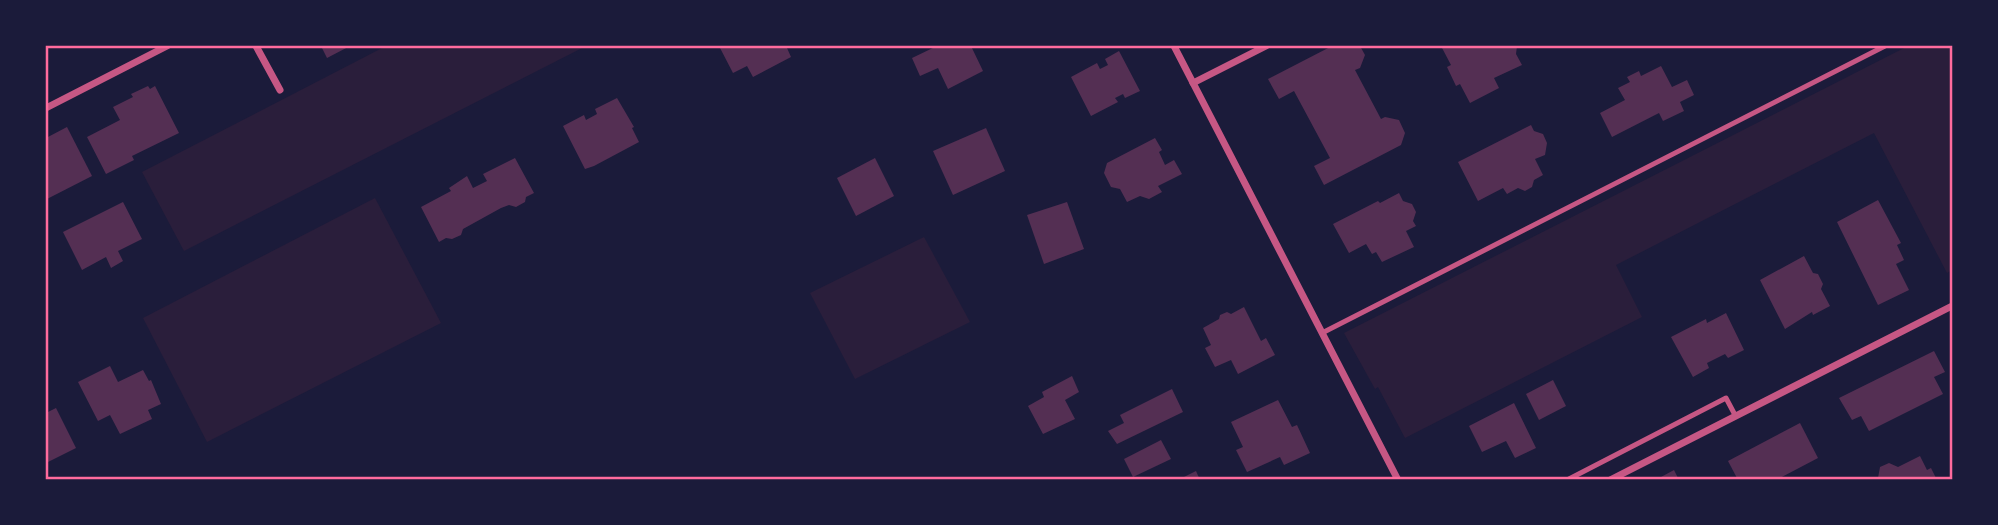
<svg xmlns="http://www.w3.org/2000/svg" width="1998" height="525" viewBox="0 0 1998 525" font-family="'Golos Text',sans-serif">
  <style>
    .green { fill: #2a1e3b }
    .building { fill: #542f53 }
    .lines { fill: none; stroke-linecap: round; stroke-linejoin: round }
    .service { stroke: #c65784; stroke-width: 5 }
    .minor { stroke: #c65784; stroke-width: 7 }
    .neatline { fill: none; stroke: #ff6b9d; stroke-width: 2.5 }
  </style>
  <rect width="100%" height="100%" fill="#1b1b3a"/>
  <!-- green -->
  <g class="green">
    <polygon points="386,46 586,46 184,251 142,172"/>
    <polygon points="1908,46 1952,46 1952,270 1947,273 1874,133 1616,265 1642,317 1405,438 1378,387 1375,389 1344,333"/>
    <polygon points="375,198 441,323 207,442 143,318"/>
    <polygon points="924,237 970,322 855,379 810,293"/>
  </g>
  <!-- building -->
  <g class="building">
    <polygon points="321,46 350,46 327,58"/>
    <polygon points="719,46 788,46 787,48 791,57 753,77 747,66 733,73"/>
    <polygon points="937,46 971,46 983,71 948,89 938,68 920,76 912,58"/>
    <polygon points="1332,46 1360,46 1365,55 1360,68 1355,70 1381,119 1385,117 1399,120 1405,133 1401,145 1324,185 1314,166 1330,158 1294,91 1279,99 1268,79"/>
    <polygon points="1441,46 1517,46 1516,54 1522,65 1494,78 1499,88 1470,103 1460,84 1456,86 1447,67 1451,65"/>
    <polygon points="1119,51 1140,91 1125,98 1123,94 1115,98 1118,102 1091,116 1071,77 1097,63 1100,69 1108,65 1105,59"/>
    <polygon points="1661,66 1672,87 1687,80 1694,95 1680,102 1684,111 1663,121 1659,113 1612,137 1600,113 1625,100 1618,88 1630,82 1627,77 1639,71 1641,76"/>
    <polygon points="148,86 150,89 155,86 179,133 132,156 134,160 106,174 87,137 120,120 113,107 133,97 131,94"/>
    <polygon points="617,98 634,127 632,128 639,142 594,166 585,169 563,126 584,115 586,120 597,114 595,109"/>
    <polygon points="1531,125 1534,131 1543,134 1547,143 1545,155 1535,159 1543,175 1534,180 1532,187 1525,191 1518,188 1507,194 1503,188 1478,201 1458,162"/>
    <polygon points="67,127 92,176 47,199 46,138"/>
    <polygon points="986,128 1005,171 953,195 933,151"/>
    <polygon points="1155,138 1162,150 1159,152 1165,165 1174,160 1182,174 1158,186 1162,192 1149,199 1140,196 1127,202 1120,189 1111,187 1104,173 1107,163"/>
    <polygon points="515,158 534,193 526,197 525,202 516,207 509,205 501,208 463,229 461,235 452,239 446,238 439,242 421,207 451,191 449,188 467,176 473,188 487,181 483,174"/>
    <polygon points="875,158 894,196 856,216 837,178"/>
    <polygon points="1399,193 1403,201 1412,204 1416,212 1413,221 1416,226 1406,231 1414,247 1382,262 1376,252 1372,254 1366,244 1349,253 1333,224 1378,201 1380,203"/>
    <polygon points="1878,200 1901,243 1897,245 1904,260 1896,264 1909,290 1878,305 1837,222"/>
    <polygon points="123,202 142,239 118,251 123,261 111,268 106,257 82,270 63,232"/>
    <polygon points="1067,202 1084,249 1044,264 1027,215"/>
    <polygon points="1804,256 1813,273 1818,274 1823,284 1821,289 1830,306 1813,315 1812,312 1785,329 1760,280"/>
    <polygon points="1244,307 1261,341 1266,338 1275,355 1238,374 1231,360 1215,367 1205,348 1211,345 1203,328 1219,319 1220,315 1227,312 1231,314"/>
    <polygon points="1726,313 1744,350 1728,358 1725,354 1707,363 1709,368 1693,377 1671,337 1706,319 1707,323"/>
    <polygon points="1934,351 1945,372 1934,377 1943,394 1869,431 1861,416 1852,420 1839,398"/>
    <polygon points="110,366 118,382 143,370 149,381 151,380 161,404 148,410 152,419 120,434 110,415 98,421 78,382"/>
    <polygon points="1072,376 1079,392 1065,400 1075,419 1043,434 1028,406 1044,397 1042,392"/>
    <polygon points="1553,380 1566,406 1539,420 1526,394"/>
    <polygon points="1172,389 1183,412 1117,444 1108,431 1124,423 1120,415"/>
    <polygon points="1278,400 1292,427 1297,425 1310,453 1284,465 1280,457 1247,472 1236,450 1243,447 1231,422"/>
    <polygon points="1514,403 1536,448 1515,458 1506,441 1482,452 1469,426"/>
    <polygon points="56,408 76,448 46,463 46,413"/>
    <polygon points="1800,423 1818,458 1776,480 1738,480 1728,461"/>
    <polygon points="1161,440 1171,459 1133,477 1124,459"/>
    <polygon points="1920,456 1927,470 1931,468 1937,480 1874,480 1878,478 1880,467 1889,463 1898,467"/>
    <polygon points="1674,470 1679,480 1652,480 1661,477"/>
    <polygon points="1196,471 1200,480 1178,480"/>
  </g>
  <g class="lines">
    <!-- service -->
    <g class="service">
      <polyline points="1322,333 1885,46"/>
      <polyline points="1567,480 1726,398 1735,415"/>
    </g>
    <!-- minor -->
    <g class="minor">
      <polyline points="256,46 280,90"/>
      <polyline points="1174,46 1398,480"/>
      <polyline points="1193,83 1266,46"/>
      <polyline points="46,108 167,46"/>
      <polyline points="1610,480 1952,306"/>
    </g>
  </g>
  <!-- border -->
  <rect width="1998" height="525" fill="none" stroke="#1b1b3a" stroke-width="94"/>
  <rect x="47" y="47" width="1904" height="431" class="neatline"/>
</svg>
